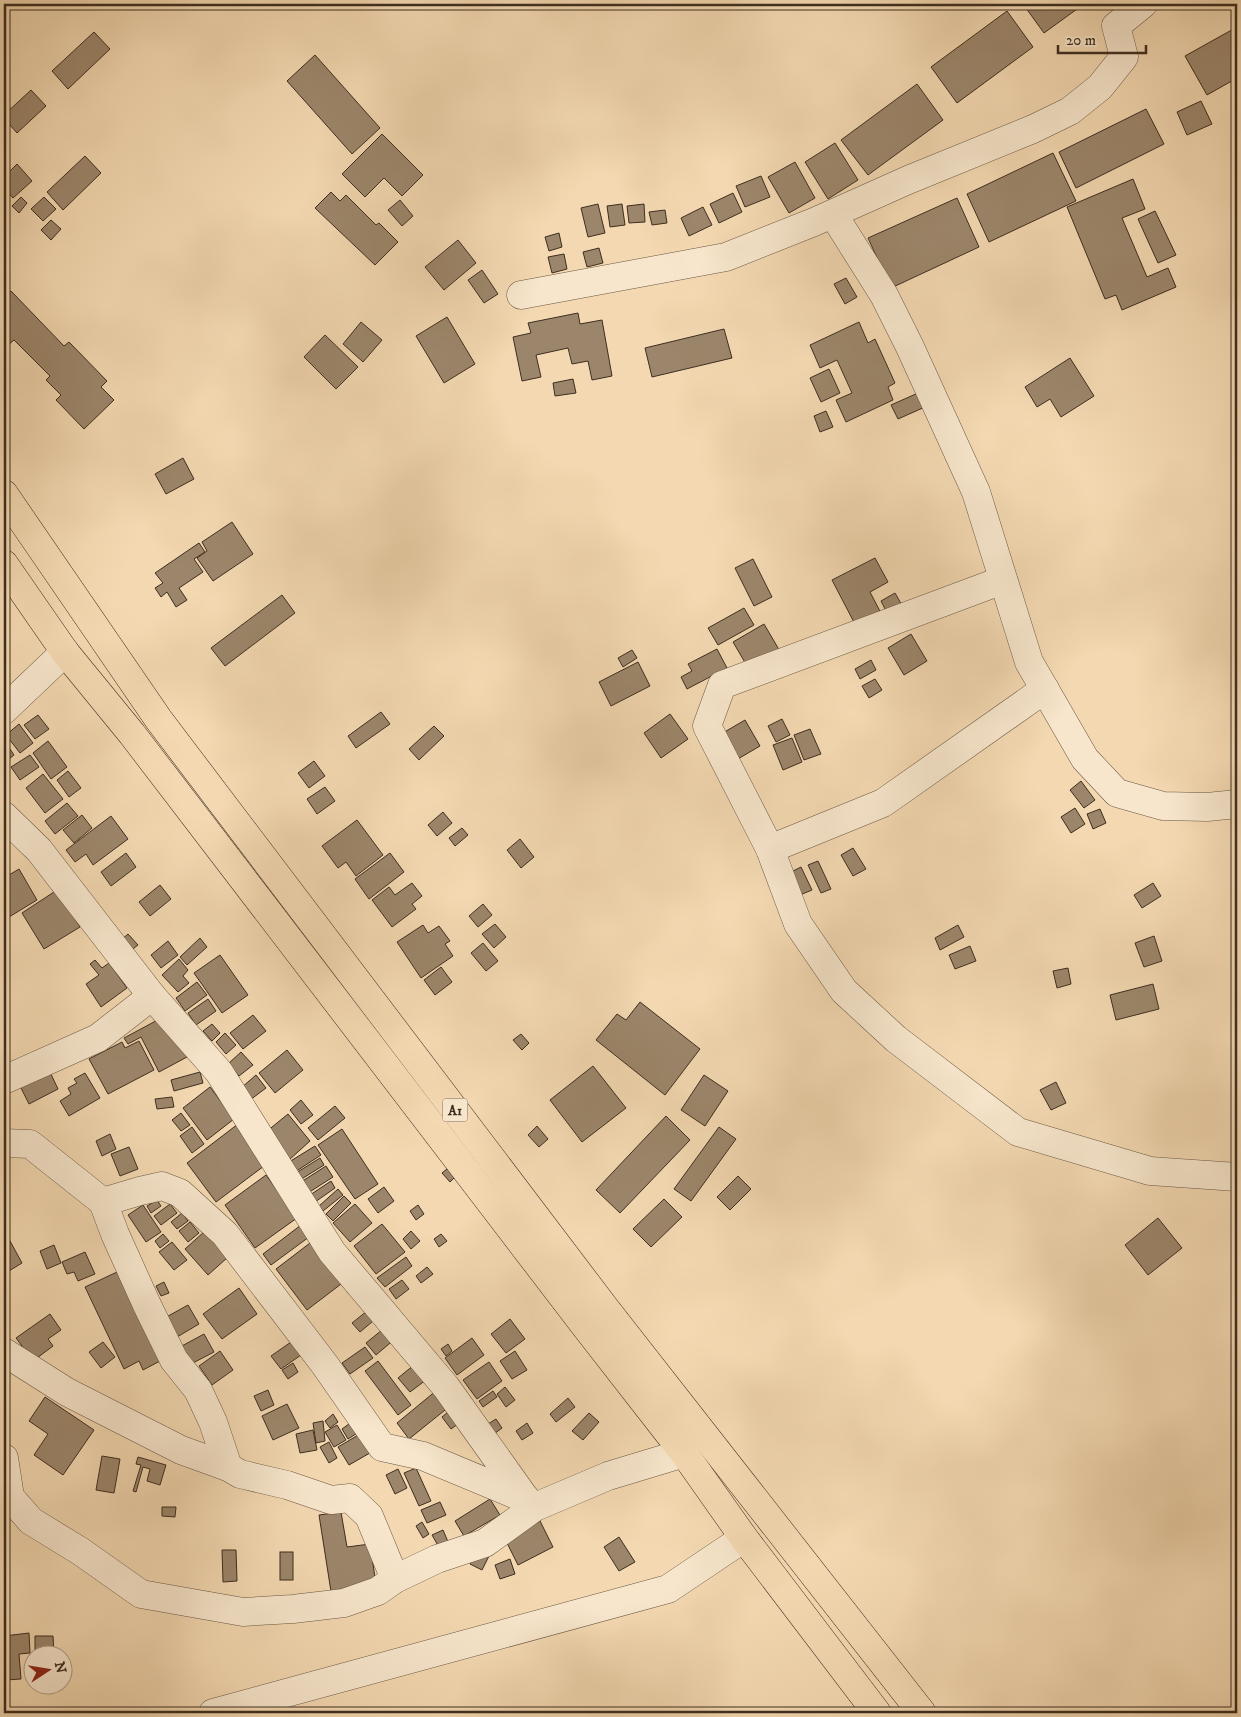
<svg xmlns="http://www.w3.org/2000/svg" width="1241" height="1717" viewBox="0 0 1241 1717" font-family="'IM FELL DW Pica',serif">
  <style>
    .building { fill: #9c866b; stroke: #3e2e20 }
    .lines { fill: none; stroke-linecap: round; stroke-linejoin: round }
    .minor-casing { stroke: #6b5844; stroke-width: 29 }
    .trunk-casing { stroke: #3e2e20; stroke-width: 29 }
    .minor { stroke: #f7e6cc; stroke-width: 28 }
    .trunk { stroke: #f3d8b1; stroke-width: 28 }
    .labels { text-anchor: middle; stroke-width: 4.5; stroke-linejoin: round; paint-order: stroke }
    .shield { fill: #f7e6cc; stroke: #766554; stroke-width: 1 }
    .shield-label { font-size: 14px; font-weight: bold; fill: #3e2e20 }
  </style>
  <rect width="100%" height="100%" fill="#f3d8b1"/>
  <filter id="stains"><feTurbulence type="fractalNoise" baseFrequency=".004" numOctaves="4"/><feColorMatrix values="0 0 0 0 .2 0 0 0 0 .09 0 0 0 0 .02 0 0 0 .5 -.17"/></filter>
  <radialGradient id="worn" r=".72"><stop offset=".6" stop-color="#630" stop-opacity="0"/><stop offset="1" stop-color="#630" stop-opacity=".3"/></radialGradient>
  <!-- building -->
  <g class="building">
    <polygon points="1023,4 1084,4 1044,33"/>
    <polygon points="1007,11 1033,47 957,103 931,67"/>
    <polygon points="1237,27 1237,78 1207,95 1185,56"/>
    <polygon points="94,32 110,49 68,89 52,71"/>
    <polygon points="315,55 380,128 352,154 287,81"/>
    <polygon points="917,84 943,120 868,175 841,140"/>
    <polygon points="31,90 46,106 17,133 4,118 4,115"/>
    <polygon points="1201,101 1212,124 1187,135 1177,112"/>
    <polygon points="1146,109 1164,144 1076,188 1059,152"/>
    <polygon points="382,134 423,175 402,196 384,178 365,197 342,174"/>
    <polygon points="835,143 858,180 828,199 805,162"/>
    <polygon points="1053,153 1076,201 989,242 967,194"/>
    <polygon points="85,156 101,173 63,210 47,192"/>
    <polygon points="795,162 815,198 789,213 768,177"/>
    <polygon points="17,164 32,181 13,198 4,188 4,177"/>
    <polygon points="761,176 770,197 745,207 736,186"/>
    <polygon points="1133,179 1145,209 1122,218 1147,277 1168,268 1176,287 1122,310 1116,295 1105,299 1067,207"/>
    <polygon points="331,192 340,201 346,195 376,225 379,223 398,242 375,265 315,208"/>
    <polygon points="733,193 742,212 719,223 710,204"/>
    <polygon points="21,197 27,203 19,213 12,206"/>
    <polygon points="44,197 56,209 43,221 31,209"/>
    <polygon points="957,198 979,247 891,288 868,238"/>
    <polygon points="400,200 413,216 402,226 388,210"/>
    <polygon points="598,204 605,233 588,237 581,208"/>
    <polygon points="622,204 625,225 610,227 607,206"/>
    <polygon points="644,204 645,222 629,223 627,206"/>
    <polygon points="703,207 712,225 689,236 681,218"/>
    <polygon points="665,210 667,223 652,225 649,212"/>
    <polygon points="1155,211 1176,255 1158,263 1138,219"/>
    <polygon points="51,220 61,229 51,240 41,230"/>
    <polygon points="559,233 562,247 549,251 545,237"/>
    <polygon points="458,240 476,263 444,290 425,267"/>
    <polygon points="599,248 603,263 587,267 583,252"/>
    <polygon points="564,254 567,269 552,273 548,257"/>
    <polygon points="482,270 498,294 484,303 468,280"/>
    <polygon points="846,278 857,297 845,304 834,284"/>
    <polygon points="11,291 64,346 69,342 107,381 101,387 114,400 84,429 56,400 61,395 46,380 50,376 14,340 7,346 4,342 4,298"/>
    <polygon points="578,313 580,324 602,320 612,376 592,380 588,361 572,364 568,348 536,355 541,377 522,381 513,337 531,333 528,323"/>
    <polygon points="447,317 475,364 444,383 416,336"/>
    <polygon points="361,322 382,340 363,362 343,344"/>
    <polygon points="859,322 868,343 875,339 895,383 888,387 893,400 846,422 836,400 852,393 837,360 820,368 810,345"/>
    <polygon points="724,329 732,358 652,377 645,348"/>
    <polygon points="325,335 358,367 336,389 304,357"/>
    <polygon points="1070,358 1094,396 1061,417 1050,399 1037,407 1025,387"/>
    <polygon points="829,369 840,393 821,402 810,378"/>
    <polygon points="573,379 576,393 555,396 553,383"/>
    <polygon points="918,393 925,407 898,419 891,405"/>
    <polygon points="826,411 833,427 820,432 814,416"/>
    <polygon points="183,458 194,479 166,494 155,474"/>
    <polygon points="232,522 253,554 213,581 197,558 207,551 202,542"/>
    <polygon points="199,543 205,552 194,559 203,572 179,588 187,600 176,607 167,592 161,597 155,588 163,583 155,573"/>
    <polygon points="875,558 888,582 870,592 882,615 857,628 832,580"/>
    <polygon points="753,559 772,597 754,606 735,568"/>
    <polygon points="895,593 903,607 888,615 881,601"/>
    <polygon points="282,595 295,613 225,666 211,648"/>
    <polygon points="744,608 754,625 718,645 708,628"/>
    <polygon points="764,624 781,653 750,671 733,642"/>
    <polygon points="911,634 927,661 904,675 888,648"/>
    <polygon points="717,649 727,668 687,689 681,677 692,671 688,664"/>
    <polygon points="632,650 637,658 623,667 618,658"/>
    <polygon points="871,660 876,670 860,679 855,669"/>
    <polygon points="638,662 650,686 611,706 599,682"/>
    <polygon points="875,679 882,690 869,698 862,686"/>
    <polygon points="381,712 390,724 356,748 348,736"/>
    <polygon points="670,714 688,739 661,758 644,733"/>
    <polygon points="38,715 49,729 35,739 24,725"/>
    <polygon points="782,719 790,735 776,742 768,726"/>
    <polygon points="745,720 760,746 731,763 716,737"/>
    <polygon points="19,724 33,743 20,753 6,735"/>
    <polygon points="434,726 444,736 419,760 409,749"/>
    <polygon points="810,729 821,754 804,760 794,735"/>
    <polygon points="792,738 802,762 783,770 773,745"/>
    <polygon points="4,740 14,755 4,763"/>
    <polygon points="48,741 67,767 51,779 33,753"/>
    <polygon points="30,755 39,767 20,780 11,767"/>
    <polygon points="314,761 325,776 309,788 298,773"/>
    <polygon points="68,771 81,788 69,797 57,780"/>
    <polygon points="43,774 63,799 45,813 26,788"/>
    <polygon points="1081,781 1095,800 1084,808 1070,790"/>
    <polygon points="325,787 335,801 317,814 307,799"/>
    <polygon points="67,803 78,816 55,834 45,821"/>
    <polygon points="1075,808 1085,824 1071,833 1061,817"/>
    <polygon points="1100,809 1106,823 1093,829 1087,814"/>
    <polygon points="443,812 452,823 437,836 428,825"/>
    <polygon points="82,815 92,828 74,843 63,830"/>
    <polygon points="111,816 128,839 93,865 86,854 75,862 66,850"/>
    <polygon points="357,820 383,855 356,876 346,862 338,868 322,846"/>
    <polygon points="462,828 468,835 455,846 449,838"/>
    <polygon points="520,839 534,857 521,868 507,850"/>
    <polygon points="853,848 866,869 853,876 841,855"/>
    <polygon points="126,853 136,867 111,886 101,872"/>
    <polygon points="390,853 404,872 369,899 355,879"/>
    <polygon points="818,861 831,889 821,893 808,865"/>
    <polygon points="801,867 812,890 800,895 789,873"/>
    <polygon points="19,869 37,900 4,920 4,878"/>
    <polygon points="412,883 422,896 412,904 416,909 392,927 372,900 389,887 395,895"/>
    <polygon points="1153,883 1161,896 1142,908 1134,895"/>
    <polygon points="160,885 171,899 150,916 139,902"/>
    <polygon points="57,890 80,927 44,949 22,913"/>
    <polygon points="483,904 492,915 478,927 469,916"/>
    <polygon points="495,924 506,937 494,948 482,934"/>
    <polygon points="423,925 428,933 439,926 450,941 445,944 453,956 421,978 397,942"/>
    <polygon points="958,925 964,937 940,950 935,938"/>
    <polygon points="128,934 138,945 129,952 120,941"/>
    <polygon points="1154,936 1162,961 1144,967 1135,943"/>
    <polygon points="200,938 207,947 187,965 180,957"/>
    <polygon points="168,941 178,955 161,968 151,955"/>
    <polygon points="483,943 498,961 486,971 471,953"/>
    <polygon points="970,946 976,961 955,969 949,955"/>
    <polygon points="220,955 248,995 222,1013 194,973"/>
    <polygon points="179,959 188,970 183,976 189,983 178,992 162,975"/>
    <polygon points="95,960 102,968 109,963 127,988 101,1007 86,984 99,975 90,964"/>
    <polygon points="441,967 452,982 435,995 424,980"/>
    <polygon points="1068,968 1071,984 1057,988 1053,971"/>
    <polygon points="197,982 207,995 185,1011 176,998"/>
    <polygon points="1153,984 1159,1009 1116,1020 1110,995"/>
    <polygon points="208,999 216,1011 196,1025 188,1013"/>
    <polygon points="640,1002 700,1049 665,1095 596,1040 617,1014 626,1020"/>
    <polygon points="253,1015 266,1031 243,1049 230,1033"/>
    <polygon points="165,1016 187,1057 159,1072 141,1037 128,1044 124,1038"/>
    <polygon points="212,1024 220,1033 212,1041 203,1031"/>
    <polygon points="225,1033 236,1045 226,1054 216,1042"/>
    <polygon points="521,1034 529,1043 522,1050 513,1040"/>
    <polygon points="139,1041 154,1070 108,1094 89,1059 122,1042 125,1048"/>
    <polygon points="287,1050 303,1070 275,1093 259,1073"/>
    <polygon points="241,1052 253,1065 239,1076 228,1064"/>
    <polygon points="593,1066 626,1108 582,1142 550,1100"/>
    <polygon points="49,1070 58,1089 29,1104 19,1084"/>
    <polygon points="200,1072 203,1083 174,1091 171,1080"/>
    <polygon points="85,1073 100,1098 69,1116 60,1101 71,1094 68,1088 77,1083 74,1079"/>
    <polygon points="256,1075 266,1088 250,1100 241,1088"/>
    <polygon points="704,1075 728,1091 705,1126 681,1110"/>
    <polygon points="1056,1082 1066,1103 1051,1110 1040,1090"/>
    <polygon points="210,1087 234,1119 207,1140 183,1108"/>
    <polygon points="172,1097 174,1107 157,1109 155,1099"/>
    <polygon points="301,1100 313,1115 301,1124 290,1110"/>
    <polygon points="335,1106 345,1118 318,1140 308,1128"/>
    <polygon points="181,1113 190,1125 181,1131 172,1120"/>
    <polygon points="288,1114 310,1141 289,1160 266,1132"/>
    <polygon points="666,1116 690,1140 620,1213 596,1190"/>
    <polygon points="238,1124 268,1163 216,1202 187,1163"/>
    <polygon points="537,1126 548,1139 539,1147 528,1135"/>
    <polygon points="192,1127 204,1144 192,1153 180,1136"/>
    <polygon points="719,1127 736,1139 691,1201 674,1189"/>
    <polygon points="342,1129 378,1184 355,1199 318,1145"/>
    <polygon points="110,1134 116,1149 102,1156 96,1141"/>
    <polygon points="315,1146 321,1155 295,1172 289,1162"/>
    <polygon points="129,1147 138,1169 120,1176 111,1154"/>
    <polygon points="320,1158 324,1165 300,1180 296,1173"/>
    <polygon points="326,1166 333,1177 308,1193 301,1182"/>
    <polygon points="447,1169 455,1177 450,1182 442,1173"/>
    <polygon points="266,1175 297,1218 255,1248 225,1205"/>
    <polygon points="738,1176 751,1189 730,1210 717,1197"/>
    <polygon points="331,1181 335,1188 315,1202 310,1195"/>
    <polygon points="384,1187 394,1201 378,1213 368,1199"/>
    <polygon points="338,1189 343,1195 323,1211 319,1206"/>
    <polygon points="344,1196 351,1203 333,1221 326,1214"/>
    <polygon points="664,1199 682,1217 651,1247 633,1229"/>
    <polygon points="157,1200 161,1206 151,1213 147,1206"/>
    <polygon points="170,1204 177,1213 161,1225 154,1216"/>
    <polygon points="355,1204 372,1223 350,1242 333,1223"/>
    <polygon points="143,1205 161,1232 146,1242 128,1215"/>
    <polygon points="418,1205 424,1214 416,1220 410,1211"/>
    <polygon points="182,1213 188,1221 177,1229 171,1222"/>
    <polygon points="1158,1218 1182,1248 1148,1275 1125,1245"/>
    <polygon points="190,1222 199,1233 188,1242 179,1231"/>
    <polygon points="382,1224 405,1252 376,1274 354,1246"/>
    <polygon points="301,1225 309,1237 271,1265 263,1254"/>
    <polygon points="4,1230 22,1263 4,1274"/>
    <polygon points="205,1231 228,1257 208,1275 185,1249"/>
    <polygon points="411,1231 420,1241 411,1249 403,1239"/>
    <polygon points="163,1234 169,1241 160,1248 155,1241"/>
    <polygon points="441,1234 447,1241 439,1247 434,1239"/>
    <polygon points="314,1240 345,1281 307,1310 276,1269"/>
    <polygon points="172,1242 187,1260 174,1270 159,1252"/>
    <polygon points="54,1245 61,1263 47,1269 40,1251"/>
    <polygon points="85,1252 95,1274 78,1281 74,1272 67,1274 62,1262"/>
    <polygon points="406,1257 412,1266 385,1287 377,1278"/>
    <polygon points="427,1267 433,1274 421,1283 416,1276"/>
    <polygon points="117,1272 160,1361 143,1370 139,1361 124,1369 85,1287"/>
    <polygon points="402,1280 409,1289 396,1299 389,1289"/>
    <polygon points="164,1282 169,1293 161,1296 156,1286"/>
    <polygon points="239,1288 257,1314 222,1339 203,1314"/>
    <polygon points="188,1305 199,1324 172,1340 161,1320"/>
    <polygon points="372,1307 379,1316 360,1332 352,1323"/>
    <polygon points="50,1314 61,1330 48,1339 53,1346 33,1361 16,1338"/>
    <polygon points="510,1319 525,1339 506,1353 491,1334"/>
    <polygon points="387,1326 396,1338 376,1355 366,1343"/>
    <polygon points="204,1334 214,1352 189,1365 180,1347"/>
    <polygon points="472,1338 484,1355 457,1375 445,1358"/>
    <polygon points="103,1342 115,1357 101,1368 89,1352"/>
    <polygon points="291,1342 301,1355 281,1369 271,1356"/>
    <polygon points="448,1344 452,1351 446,1356 441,1349"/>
    <polygon points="365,1347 373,1358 350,1374 342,1363"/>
    <polygon points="220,1351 233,1370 212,1385 199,1366"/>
    <polygon points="515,1351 527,1370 512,1379 500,1361"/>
    <polygon points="378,1361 411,1405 398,1415 365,1371"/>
    <polygon points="489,1362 502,1381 477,1399 463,1380"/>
    <polygon points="293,1363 298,1372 288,1379 282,1370"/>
    <polygon points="414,1365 426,1380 410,1392 398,1378"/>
    <polygon points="505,1387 515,1400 506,1407 497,1394"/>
    <polygon points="268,1390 274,1405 261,1411 254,1396"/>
    <polygon points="437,1390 450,1406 409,1439 397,1423"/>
    <polygon points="493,1391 497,1397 483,1407 479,1401"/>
    <polygon points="45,1397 94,1430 63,1475 34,1455 48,1434 29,1421"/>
    <polygon points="568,1398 575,1407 556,1422 550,1414"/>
    <polygon points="287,1404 299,1428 273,1440 262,1416"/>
    <polygon points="448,1412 458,1424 451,1429 442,1417"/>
    <polygon points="589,1413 599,1422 583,1440 572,1431"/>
    <polygon points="333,1414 338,1422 330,1428 325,1421"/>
    <polygon points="496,1419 502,1428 494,1434 488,1424"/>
    <polygon points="323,1421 325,1441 316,1443 313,1423"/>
    <polygon points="353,1421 359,1432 348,1439 342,1429"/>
    <polygon points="527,1423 533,1433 522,1440 516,1431"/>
    <polygon points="337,1425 346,1440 334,1447 325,1432"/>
    <polygon points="313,1430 317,1450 300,1453 296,1434"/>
    <polygon points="365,1431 375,1450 349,1465 338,1447"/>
    <polygon points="329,1442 337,1458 329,1463 320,1447"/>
    <polygon points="102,1456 120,1459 114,1493 96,1490"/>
    <polygon points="138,1457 166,1465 160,1485 147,1481 150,1469 143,1467 136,1492 133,1491 141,1465 136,1464"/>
    <polygon points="416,1468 431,1501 419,1506 404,1473"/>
    <polygon points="398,1469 407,1488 395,1494 386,1475"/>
    <polygon points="490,1499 500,1515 464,1536 455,1521"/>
    <polygon points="440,1502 446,1515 427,1523 421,1510"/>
    <polygon points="162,1507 176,1507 175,1517 162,1516"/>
    <polygon points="341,1512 347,1547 370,1544 377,1591 332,1598 319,1515"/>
    <polygon points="540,1521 553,1547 518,1565 505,1539"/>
    <polygon points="422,1522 429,1534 423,1538 416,1526"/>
    <polygon points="443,1530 449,1544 440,1549 432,1535"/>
    <polygon points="619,1537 635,1562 619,1571 604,1547"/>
    <polygon points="477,1548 490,1554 482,1570 470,1564"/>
    <polygon points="222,1550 236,1550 237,1581 223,1582"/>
    <rect x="280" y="1552" width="13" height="28"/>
    <polygon points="510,1559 515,1574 500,1579 495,1565"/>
    <polygon points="29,1633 30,1653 19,1654 21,1679 5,1680 7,1703 4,1703 4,1636"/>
    <polygon points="35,1636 53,1636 54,1654 35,1654"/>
  </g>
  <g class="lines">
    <defs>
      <g id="minor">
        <polyline points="833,214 884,295 910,347 976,492 1029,662 1085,759 1117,793 1163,806 1207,807 1237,804"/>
        <polyline points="521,295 726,257 814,222 908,180 1033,129 1070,111 1100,87 1124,57 1116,26 1143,4"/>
        <polyline points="1045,689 883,803 770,849 798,924 844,991 896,1039 1018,1132 1150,1171 1237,1177"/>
        <polyline points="4,710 65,652"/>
        <polyline points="4,816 39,850 152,996 219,1072 332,1252 446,1387 525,1498"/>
        <polyline points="770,849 707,726 722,685 1003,580"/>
        <polyline points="4,1080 98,1038 152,996"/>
        <polyline points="4,1143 30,1144 103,1202 140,1191 162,1186 180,1193 225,1234 325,1365 382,1447 423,1456 526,1499"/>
        <polyline points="103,1202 115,1234 147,1305 174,1360 198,1390 213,1422 228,1467"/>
        <polyline points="4,1352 67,1392 181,1450 228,1467 240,1474 287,1485 331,1500 350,1498 369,1516 395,1579"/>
        <polyline points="4,1458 10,1497 31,1521 80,1551 141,1594 243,1612 293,1609 344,1603 378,1591 395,1579 437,1559 485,1543 535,1507 608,1476 684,1453"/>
        <polyline points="213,1713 668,1589 744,1538"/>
      </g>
      <g id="trunk">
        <polyline points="4,494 159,720 605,1308 922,1713"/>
        <polyline points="4,564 65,652 132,734 585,1326 684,1453 744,1538 877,1713"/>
      </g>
    </defs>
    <!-- minor casing -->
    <use href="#minor" class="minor-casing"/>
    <!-- trunk casing -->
    <use href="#trunk" class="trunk-casing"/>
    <!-- minor -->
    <use href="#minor" class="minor"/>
    <!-- trunk -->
    <use href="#trunk" class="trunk"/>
  </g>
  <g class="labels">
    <!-- shield labels -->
    <rect class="shield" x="442.5" y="1098.5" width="25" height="23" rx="4"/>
    <g class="shield-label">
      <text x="455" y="1115">A1</text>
    </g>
  </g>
  <!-- margin -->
  <rect width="1241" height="1717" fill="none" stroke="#f3d8b1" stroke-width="20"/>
  <rect x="5" y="5" width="1231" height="1707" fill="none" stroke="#3e2e20" stroke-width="2.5"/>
  <rect x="10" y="10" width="1221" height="1697" fill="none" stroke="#3e2e20"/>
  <!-- north arrow -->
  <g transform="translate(48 1670) rotate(78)"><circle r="24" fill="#f7e6cc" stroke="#ad9c87"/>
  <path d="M0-4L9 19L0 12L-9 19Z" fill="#8f2418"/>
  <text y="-8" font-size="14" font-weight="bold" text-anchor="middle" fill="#3e2e20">N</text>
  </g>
  <!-- scale -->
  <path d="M1058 45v8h88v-8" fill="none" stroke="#3e2e20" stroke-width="2.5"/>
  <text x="1066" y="45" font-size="15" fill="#3e2e20" stroke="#f7e6cc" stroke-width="4" paint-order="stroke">20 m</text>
  <rect width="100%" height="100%" filter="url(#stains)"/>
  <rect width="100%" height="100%" fill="url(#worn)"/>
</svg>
